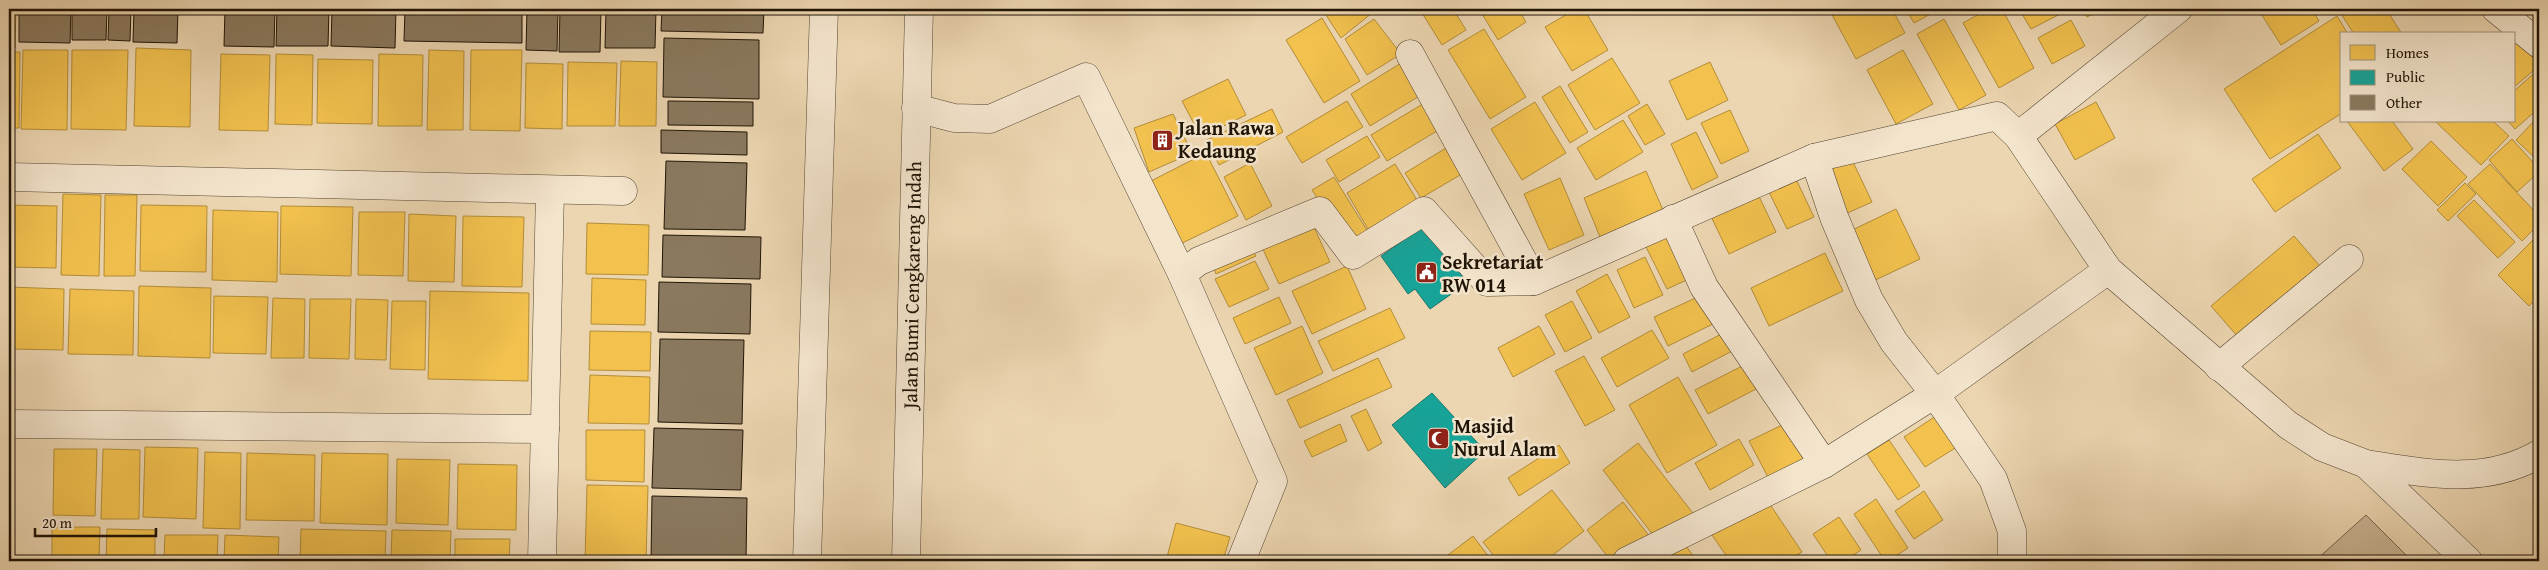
<svg xmlns="http://www.w3.org/2000/svg" width="2548" height="570" viewBox="0 0 2548 570" font-family="'Gentium Book Plus',serif">
  <style>
    .green { fill: #c9b594; stroke: #74644d }
    .homes { fill: #f2c14e; stroke: #b38d38 }
    .public { fill: #17a398; stroke: #19786c }
    .building { fill: #8a795f; stroke: #1f1406 }
    .lines { fill: none; stroke-linecap: round; stroke-linejoin: round }
    .street-casing { stroke: #524431; stroke-width: 29 }
    .street { stroke: #f3e4cc; stroke-width: 28 }
    .labels { text-anchor: middle; stroke-width: 5; stroke-linejoin: round; paint-order: stroke }
    .poi-label { font-size: 20px; font-weight: bold; fill: #1f1406; stroke: #f3e4cc; text-anchor: start }
    .street-label { font-size: 20px; fill: #1f1406; stroke: #f3e4cc }
  </style>
  <rect width="100%" height="100%" fill="#ecd6b1"/>
  <filter id="stains"><feTurbulence type="fractalNoise" baseFrequency=".004" numOctaves="4"/><feColorMatrix values="0 0 0 0 .2 0 0 0 0 .09 0 0 0 0 .02 0 0 0 .5 -.17"/></filter>
  <radialGradient id="worn" r=".72"><stop offset=".6" stop-color="#630" stop-opacity="0"/><stop offset="1" stop-color="#630" stop-opacity=".3"/></radialGradient>
  <!-- green -->
  <polygon class="green" points="2366,515 2412,561 2315,561"/>
  <!-- homes -->
  <g class="homes">
    <polygon points="9,9 16,9 15,48 9,48"/>
    <polygon points="1322,9 1377,9 1341,38"/>
    <polygon points="1428,9 1453,9 1466,30 1442,45 1422,13"/>
    <polygon points="1479,9 1518,9 1526,22 1498,40"/>
    <polygon points="1576,9 1584,9 1608,50 1572,71 1545,27"/>
    <polygon points="1834,9 1892,9 1905,33 1856,59 1830,11"/>
    <polygon points="1906,9 1940,9 1914,23"/>
    <polygon points="1988,9 2002,9 2034,68 1999,88 1963,23"/>
    <polygon points="2019,9 2067,9 2068,10 2031,29"/>
    <polygon points="2082,9 2103,9 2087,17"/>
    <polygon points="2258,9 2312,9 2319,21 2281,45"/>
    <polygon points="2338,9 2386,9 2402,34 2354,34"/>
    <polygon points="2337,16 2348,34 2342,34 2342,113 2270,159 2224,89"/>
    <polygon points="1322,18 1360,81 1324,103 1286,40"/>
    <polygon points="1374,19 1401,54 1367,75 1345,39"/>
    <polygon points="1944,19 1986,95 1959,110 1917,34"/>
    <polygon points="2071,20 2085,46 2052,64 2038,38"/>
    <polygon points="1484,29 1526,97 1490,119 1448,50"/>
    <polygon points="2516,34 2539,61 2539,66 2514,87 2514,36"/>
    <polygon points="136,48 191,50 190,127 134,126"/>
    <polygon points="23,50 68,50 67,130 21,129"/>
    <polygon points="72,50 128,50 126,130 71,129"/>
    <polygon points="429,50 464,51 463,130 427,130"/>
    <polygon points="471,50 522,50 520,131 470,130"/>
    <polygon points="1903,50 1933,104 1896,124 1867,70"/>
    <polygon points="9,52 20,52 19,128 9,128"/>
    <polygon points="221,54 270,55 268,131 219,130"/>
    <polygon points="276,54 313,55 312,125 275,124"/>
    <polygon points="379,54 423,55 422,126 378,126"/>
    <polygon points="1612,58 1640,103 1595,130 1568,85"/>
    <polygon points="318,59 373,60 372,124 317,123"/>
    <polygon points="621,61 657,62 656,126 619,126"/>
    <polygon points="568,62 617,63 615,126 567,126"/>
    <polygon points="1710,62 1728,100 1687,120 1669,81"/>
    <polygon points="526,63 563,64 562,129 525,128"/>
    <polygon points="1401,63 1421,95 1370,126 1351,94"/>
    <polygon points="2539,69 2539,108 2515,129 2508,121 2514,121 2514,91"/>
    <polygon points="1228,79 1246,115 1201,137 1182,101"/>
    <polygon points="1560,86 1588,132 1570,143 1542,97"/>
    <polygon points="1347,101 1363,127 1302,163 1286,137"/>
    <polygon points="1426,102 1442,128 1387,161 1371,135"/>
    <polygon points="1535,102 1566,153 1522,180 1491,129"/>
    <polygon points="2096,102 2115,138 2075,160 2055,124"/>
    <polygon points="1647,104 1665,134 1645,145 1628,116"/>
    <polygon points="1272,109 1283,132 1219,165 1207,140"/>
    <polygon points="1730,110 1749,151 1721,164 1701,123"/>
    <polygon points="1173,114 1192,153 1149,172 1134,128"/>
    <polygon points="2537,118 2539,120 2539,162 2516,140"/>
    <polygon points="1623,120 1643,152 1596,180 1577,148"/>
    <polygon points="2347,121 2392,121 2413,149 2384,171"/>
    <polygon points="2435,121 2493,121 2509,136 2481,165"/>
    <polygon points="1696,132 1718,177 1692,190 1671,144"/>
    <polygon points="2318,134 2341,168 2275,212 2252,179"/>
    <polygon points="1367,136 1380,157 1339,182 1326,160"/>
    <polygon points="2512,139 2539,169 2539,172 2517,192 2489,160"/>
    <polygon points="2431,141 2467,177 2438,206 2402,169"/>
    <polygon points="1451,145 1467,171 1421,198 1405,173"/>
    <polygon points="1206,153 1238,216 1172,248 1141,186"/>
    <polygon points="1852,160 1872,202 1843,215 1823,173"/>
    <polygon points="1250,163 1272,206 1246,220 1224,177"/>
    <polygon points="1395,164 1417,200 1368,229 1347,193"/>
    <polygon points="2490,164 2539,216 2539,224 2522,241 2468,184"/>
    <polygon points="1646,171 1663,210 1600,237 1584,198"/>
    <polygon points="1334,177 1370,235 1349,245 1312,190"/>
    <polygon points="1795,177 1814,217 1787,229 1768,190"/>
    <polygon points="1560,178 1584,235 1549,250 1524,194"/>
    <polygon points="2465,183 2476,194 2448,221 2437,210"/>
    <polygon points="1754,186 1776,232 1729,254 1707,208"/>
    <polygon points="63,194 101,195 99,276 61,275"/>
    <polygon points="105,195 137,195 135,276 104,276"/>
    <polygon points="2474,200 2515,242 2498,258 2457,216"/>
    <polygon points="9,205 57,206 56,268 9,267"/>
    <polygon points="141,205 207,206 206,272 140,271"/>
    <polygon points="281,206 353,207 351,276 280,274"/>
    <polygon points="1896,209 1920,259 1869,283 1846,233"/>
    <polygon points="213,210 278,212 277,282 212,280"/>
    <polygon points="359,212 405,212 403,276 358,275"/>
    <polygon points="409,214 456,216 454,282 408,281"/>
    <polygon points="463,216 524,217 522,287 462,286"/>
    <polygon points="587,223 649,225 648,275 586,274"/>
    <polygon points="1312,223 1330,262 1279,284 1261,245"/>
    <polygon points="1667,233 1689,279 1667,289 1644,243"/>
    <polygon points="2539,234 2539,296 2529,306 2498,275"/>
    <polygon points="2294,236 2320,266 2238,337 2211,306"/>
    <polygon points="1250,246 1256,256 1216,274 1212,262"/>
    <polygon points="1825,253 1843,291 1769,326 1751,288"/>
    <polygon points="1645,257 1663,295 1634,308 1617,270"/>
    <polygon points="1255,261 1269,289 1229,307 1215,279"/>
    <polygon points="1347,266 1366,309 1312,334 1292,291"/>
    <polygon points="1607,274 1630,317 1599,333 1576,291"/>
    <polygon points="592,278 646,280 645,325 591,324"/>
    <polygon points="139,286 211,288 210,358 138,356"/>
    <polygon points="9,287 64,289 63,350 9,349"/>
    <polygon points="70,289 134,291 133,355 68,354"/>
    <polygon points="430,291 529,293 528,381 428,379"/>
    <polygon points="1702,295 1715,323 1668,346 1654,317"/>
    <polygon points="214,296 268,297 266,354 213,353"/>
    <polygon points="1279,297 1291,323 1245,344 1233,318"/>
    <polygon points="273,298 305,299 304,358 271,358"/>
    <polygon points="310,299 351,299 349,359 309,358"/>
    <polygon points="356,299 388,300 386,360 355,359"/>
    <polygon points="392,301 426,301 425,370 390,369"/>
    <polygon points="1572,301 1592,338 1565,352 1545,315"/>
    <polygon points="1390,308 1405,338 1333,371 1318,341"/>
    <polygon points="1302,326 1323,373 1276,395 1254,348"/>
    <polygon points="1539,326 1555,354 1513,377 1498,348"/>
    <polygon points="1652,330 1669,358 1617,387 1601,358"/>
    <polygon points="590,331 651,332 650,371 589,370"/>
    <polygon points="1727,331 1736,349 1692,372 1683,354"/>
    <polygon points="1584,356 1615,410 1585,426 1555,371"/>
    <polygon points="1378,358 1392,387 1300,428 1287,400"/>
    <polygon points="1748,363 1760,387 1708,414 1695,390"/>
    <polygon points="590,375 650,377 649,424 588,423"/>
    <polygon points="1678,377 1717,445 1667,473 1629,405"/>
    <polygon points="1366,409 1382,443 1368,451 1351,416"/>
    <polygon points="1939,414 1960,445 1925,467 1904,437"/>
    <polygon points="1786,423 1807,462 1770,481 1749,441"/>
    <polygon points="1340,424 1347,441 1312,457 1304,441"/>
    <polygon points="586,430 645,430 644,482 586,480"/>
    <polygon points="1739,439 1754,465 1710,490 1695,463"/>
    <polygon points="1889,440 1920,486 1898,500 1867,454"/>
    <polygon points="1638,443 1696,517 1660,544 1603,470"/>
    <polygon points="1559,445 1570,463 1519,496 1508,478"/>
    <polygon points="145,447 198,448 196,519 143,517"/>
    <polygon points="54,449 97,449 95,516 53,515"/>
    <polygon points="103,449 140,450 139,519 101,519"/>
    <polygon points="205,452 241,453 240,529 203,528"/>
    <polygon points="247,453 315,455 314,521 246,520"/>
    <polygon points="322,453 388,454 387,525 320,523"/>
    <polygon points="397,459 450,460 448,525 396,523"/>
    <polygon points="458,464 517,465 516,530 457,529"/>
    <polygon points="587,485 648,486 646,561 585,561"/>
    <polygon points="1552,490 1584,531 1545,561 1498,561 1483,542"/>
    <polygon points="1924,491 1943,520 1914,539 1895,511"/>
    <polygon points="1876,499 1908,548 1888,561 1885,561 1854,514"/>
    <polygon points="1767,500 1802,552 1787,561 1730,561 1712,535"/>
    <polygon points="1623,502 1650,537 1619,561 1611,561 1587,530"/>
    <polygon points="1839,517 1861,550 1845,561 1831,561 1813,534"/>
    <polygon points="1176,523 1230,537 1223,561 1166,561"/>
    <polygon points="52,527 100,527 99,561 52,561"/>
    <polygon points="107,529 155,530 155,561 106,561"/>
    <polygon points="301,529 386,531 385,561 300,561"/>
    <polygon points="392,530 451,531 450,561 391,561"/>
    <polygon points="165,535 218,535 217,561 164,561"/>
    <polygon points="225,535 279,537 278,561 224,561"/>
    <polygon points="1473,536 1492,561 1440,561"/>
    <polygon points="455,539 510,539 509,561 455,561"/>
    <polygon points="1683,542 1697,561 1653,561"/>
    <polygon points="1423,556 1428,561 1416,561"/>
    <polygon points="1813,556 1817,561 1804,561"/>
  </g>
  <!-- public -->
  <g class="public">
    <polygon points="1428,223 1467,283 1430,309 1415,289 1408,294 1381,256"/>
    <polygon points="1432,393 1485,451 1445,488 1392,425"/>
  </g>
  <!-- building -->
  <g class="building">
    <polygon points="19,9 71,9 70,43 19,42"/>
    <polygon points="72,9 107,9 106,40 72,40"/>
    <polygon points="109,9 131,9 130,41 108,40"/>
    <polygon points="134,9 178,9 177,43 133,42"/>
    <polygon points="225,9 275,9 274,47 224,46"/>
    <polygon points="277,9 329,9 328,46 276,46"/>
    <polygon points="332,9 396,9 395,48 331,46"/>
    <polygon points="405,9 522,9 522,43 404,41"/>
    <polygon points="527,9 558,9 557,51 526,50"/>
    <polygon points="560,9 601,9 600,52 559,52"/>
    <polygon points="606,9 656,9 655,48 605,48"/>
    <polygon points="662,9 764,9 763,33 661,31"/>
    <polygon points="664,38 759,40 759,99 663,97"/>
    <polygon points="668,101 753,102 753,126 668,125"/>
    <polygon points="661,130 747,132 747,155 661,153"/>
    <polygon points="666,161 747,163 745,230 664,229"/>
    <polygon points="663,235 761,237 760,279 662,277"/>
    <polygon points="659,282 751,284 750,334 658,332"/>
    <polygon points="660,339 744,340 742,424 658,422"/>
    <polygon points="654,428 743,430 741,490 652,488"/>
    <polygon points="652,496 747,498 746,561 651,561"/>
  </g>
  <g class="lines">
    <defs>
      <g id="street">
        <polyline points="2496,9 2539,44"/>
        <polyline points="1410,54 1534,281"/>
        <polyline points="916,108 954,118 990,119 1086,77 1182,274"/>
        <polyline points="2018,136 2178,9"/>
        <polyline points="1814,158 1834,217 1869,300 1894,342 1935,394 1993,479 2012,531 2012,561"/>
        <polyline points="9,177 623,191"/>
        <polyline points="1673,219 1704,287 1824,464"/>
        <polyline points="2219,367 2349,259"/>
        <polyline points="9,424 545,429"/>
        <path d="M2366,464C2425,473 2484,486 2539,454"/>
        <polyline points="542,561 550,190"/>
        <polyline points="807,561 824,9"/>
        <polyline points="906,561 919,9"/>
        <polyline points="1241,561 1273,481 1182,274 1199,261 1320,211 1353,255 1424,211 1487,282 1534,281 1814,158 1997,116 2018,136 2108,270 2288,425 2322,447 2366,464 2468,561"/>
        <polyline points="1627,561 1824,464 1935,394 2108,270"/>
      </g>
    </defs>
    <!-- street casing -->
    <use href="#street" class="street-casing"/>
    <!-- street -->
    <use href="#street" class="street"/>
  </g>
  <!-- icons -->
  <defs>
    <symbol id="building-square" viewBox="-11 -11 22 22"><rect x="-9" y="-9" width="18" height="18" rx="4" fill="#8f2418" stroke="#f3e4cc"/><path d="M-4-6H4V6H1V3H-1V6H-4ZM-2.5-4.3h1.7v1.8h-1.7ZM.8-4.3h1.7v1.8H.8ZM-2.5-1h1.7V.8h-1.7ZM.8-1h1.7V.8H.8Z" fill="#fff"/></symbol>
    <symbol id="civic-square" viewBox="-11 -11 22 22"><rect x="-9" y="-9" width="18" height="18" rx="4" fill="#8f2418" stroke="#f3e4cc"/><path d="M-.6-6.5H3V-4.5H.6V-3L4-1V1h2V6H-6V1h2V-1L-.6-3ZM-1.2 2.5V6h2.4V2.5Z" fill="#fff"/></symbol>
    <symbol id="mosque-square" viewBox="-11 -11 22 22"><rect x="-9" y="-9" width="18" height="18" rx="4" fill="#8f2418" stroke="#f3e4cc"/><path d="M3.5-4.9A6 6 0 1 0 3.5 4.9A5 5 0 1 1 3.5-4.9Z" fill="#fff"/></symbol>
  </defs>
  <g fill-rule="evenodd">
    <use href="#building-square" x="1150" y="128" width="25" height="25"/>
    <use href="#civic-square" x="1414" y="260" width="25" height="25"/>
    <use href="#mosque-square" x="1426" y="426" width="25" height="25"/>
  </g>
  <g class="labels">
    <!-- poi labels -->
    <g class="poi-label">
      <text x="1178" y="135">Jalan Rawa<tspan x="1178" dy="23">Kedaung</tspan></text>
      <text x="1442" y="269">Sekretariat<tspan x="1442" dy="23">RW 014</tspan></text>
      <text x="1454" y="433">Masjid<tspan x="1454" dy="23">Nurul Alam</tspan></text>
    </g>
    <!-- street labels -->
    <g class="street-label">
      <text transform="translate(912 285) rotate(-89)" y="7">Jalan Bumi Cengkareng Indah</text>
    </g>
  </g>
  <!-- margin -->
  <rect width="2548" height="570" fill="none" stroke="#ecd6b1" stroke-width="30"/>
  <rect x="10" y="10" width="2528" height="550" fill="none" stroke="#1f1406" stroke-width="2.5"/>
  <rect x="15" y="15" width="2518" height="540" fill="none" stroke="#1f1406"/>
  <!-- legend -->
  <rect x="2340" y="32" width="175" height="90" fill="#f3e4cc" stroke="#9e917d"/>
  <rect x="2350" y="45" width="25" height="15" fill="#f2c14e" stroke="#9e917d"/>
  <text x="2386" y="58" font-size="15" fill="#1f1406">Homes</text>
  <rect x="2350" y="70" width="25" height="15" fill="#17a398" stroke="#9e917d"/>
  <text x="2386" y="82" font-size="15" fill="#1f1406">Public</text>
  <rect x="2350" y="95" width="25" height="15" fill="#8a795f" stroke="#9e917d"/>
  <text x="2386" y="108" font-size="15" fill="#1f1406">Other</text>
  <!-- scale -->
  <path d="M35 528v8h121v-8" fill="none" stroke="#1f1406" stroke-width="2.5"/>
  <text x="42" y="528" font-size="15" fill="#1f1406" stroke="#f3e4cc" stroke-width="4" paint-order="stroke">20 m</text>
  <rect width="100%" height="100%" filter="url(#stains)"/>
  <rect width="100%" height="100%" fill="url(#worn)"/>
</svg>
